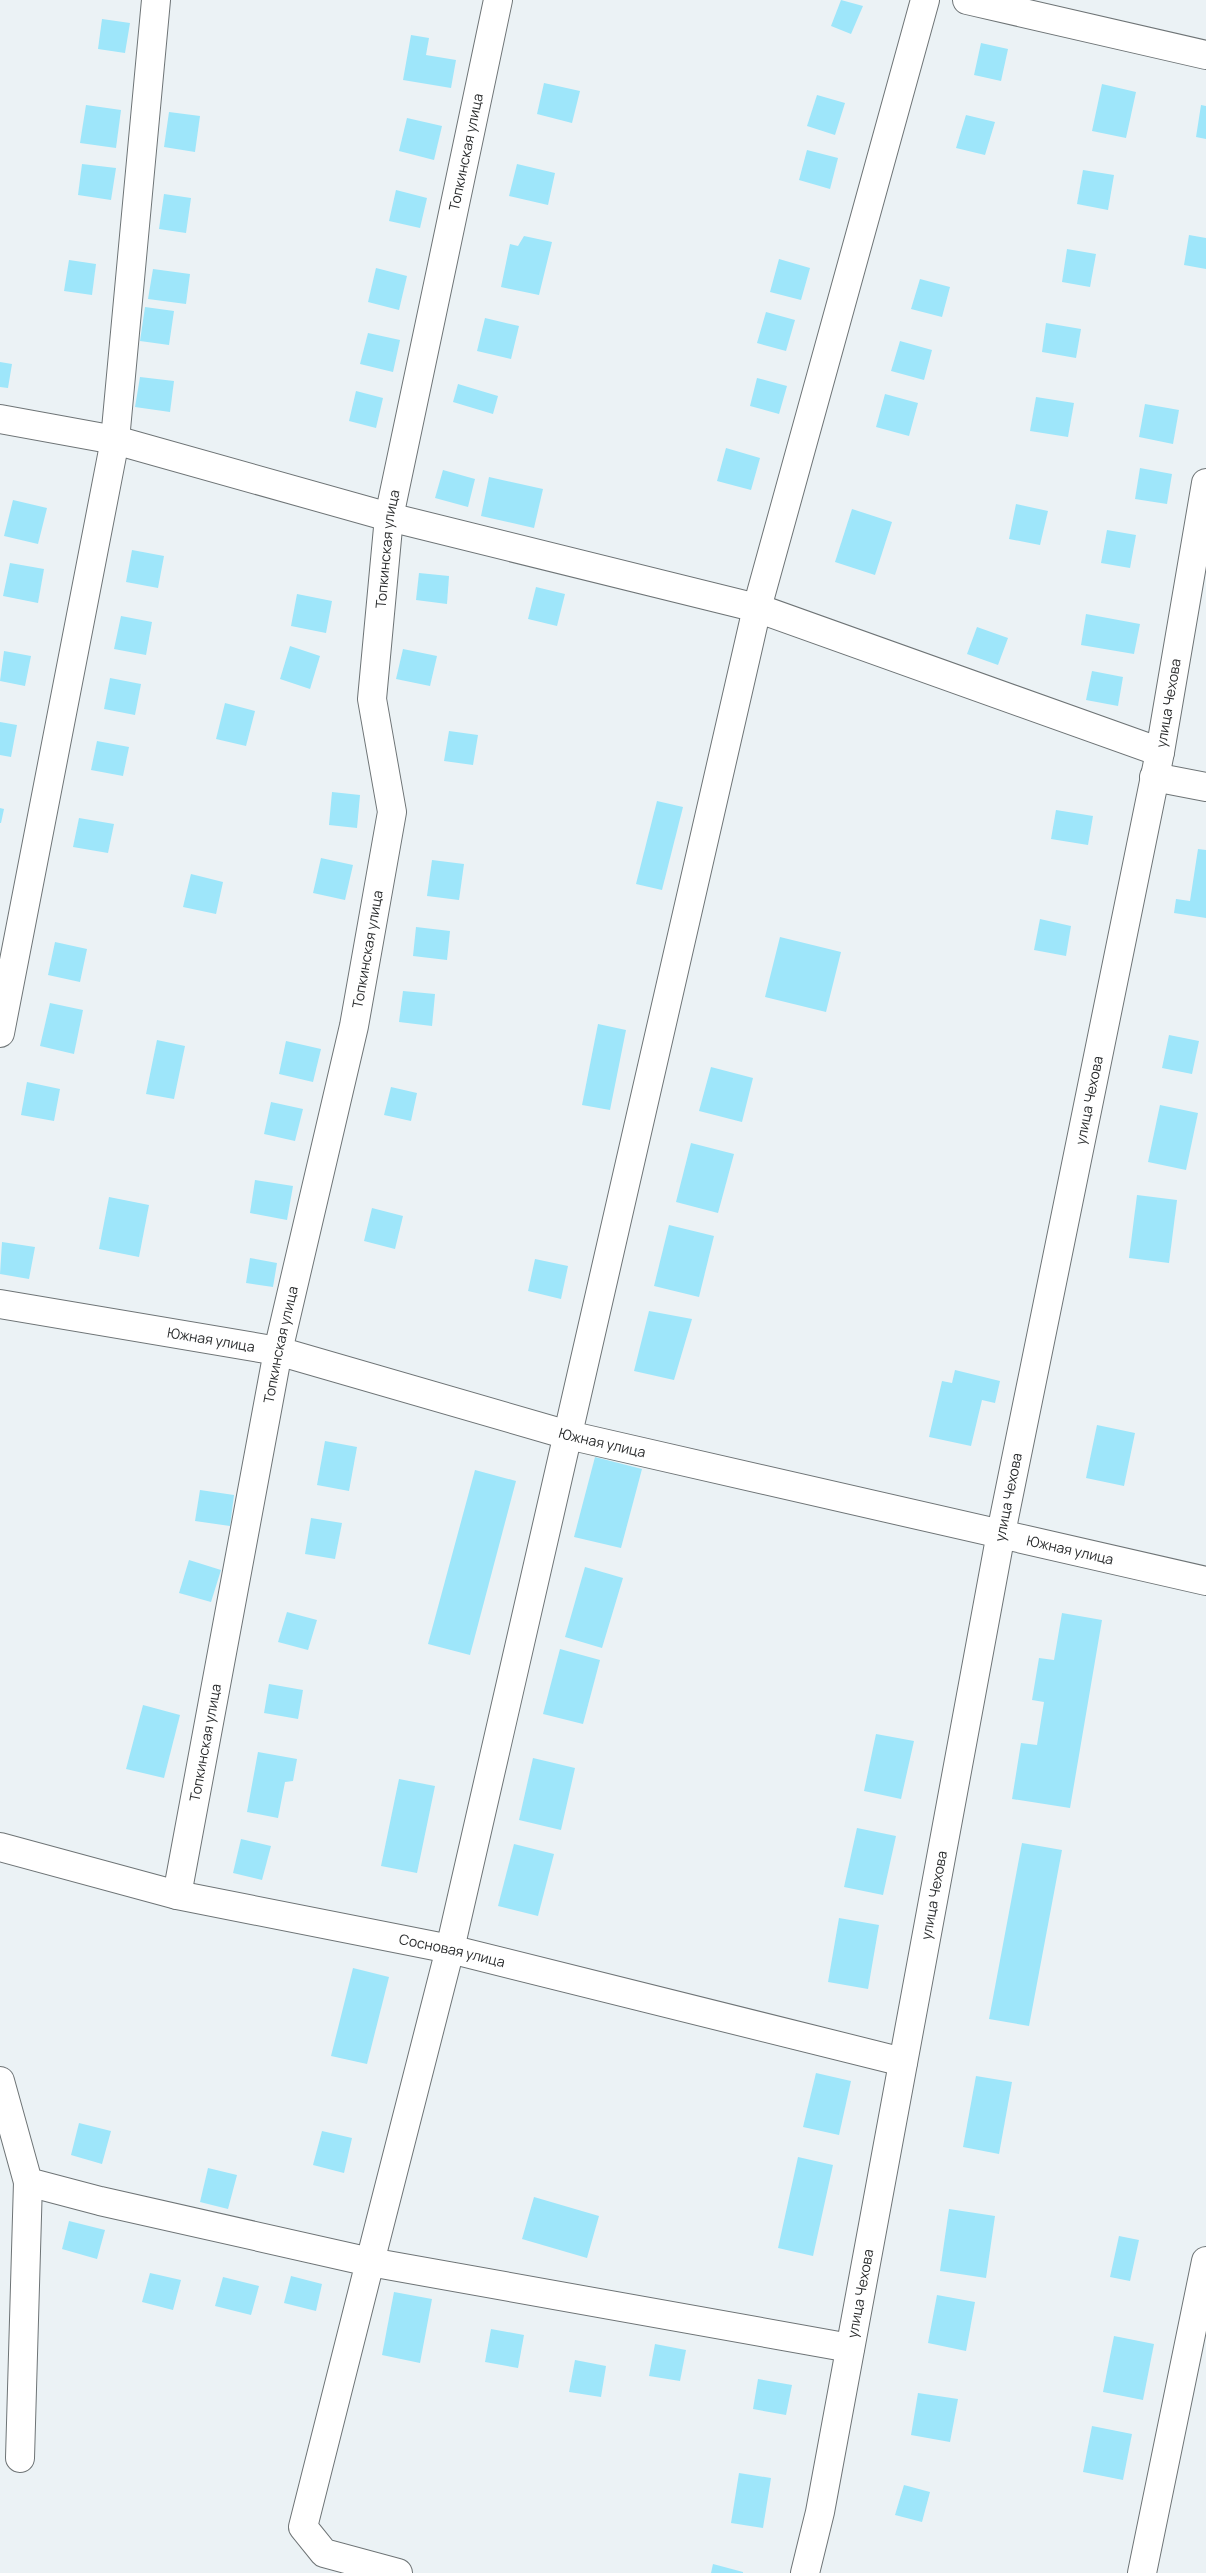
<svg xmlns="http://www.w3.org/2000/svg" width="1206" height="2573" viewBox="0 0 1206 2573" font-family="Manrope,sans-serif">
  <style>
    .building { fill: #9ee6fa }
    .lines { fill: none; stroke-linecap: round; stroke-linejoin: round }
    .minor-casing { stroke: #6e7476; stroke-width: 30 }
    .minor { stroke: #fff; stroke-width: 28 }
    .labels { text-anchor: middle; stroke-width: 5; stroke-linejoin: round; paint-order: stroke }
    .street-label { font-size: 14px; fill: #2b2d2e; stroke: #fdfeff }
  </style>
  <rect width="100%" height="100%" fill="#ebf2f5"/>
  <!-- building -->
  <g class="building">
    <polygon points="841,0 863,6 851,34 831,26"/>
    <polygon points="102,19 130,23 125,53 98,49"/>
    <polygon points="411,35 429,38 426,55 456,60 451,88 403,80"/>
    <polygon points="981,43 1008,49 1001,81 974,75"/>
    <polygon points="544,83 580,91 572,123 537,114"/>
    <polygon points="1102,84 1136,92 1126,138 1092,131"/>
    <polygon points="817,95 845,103 835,135 807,126"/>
    <polygon points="86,105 121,110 116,148 80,143"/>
    <polygon points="1201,105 1206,106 1206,139 1196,137"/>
    <polygon points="169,112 200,116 195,152 164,147"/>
    <polygon points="966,115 995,122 985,155 956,148"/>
    <polygon points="407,118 442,126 434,160 399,151"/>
    <polygon points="807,150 838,158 830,189 799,180"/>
    <polygon points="82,164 116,168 111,200 78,195"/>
    <polygon points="517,164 555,173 548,205 509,196"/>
    <polygon points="1083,170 1114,175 1108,210 1077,204"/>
    <polygon points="396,190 427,198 420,228 389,221"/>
    <polygon points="164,194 191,198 186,233 159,229"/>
    <polygon points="1189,235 1206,238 1206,269 1184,265"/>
    <polygon points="524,236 552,242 539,295 501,287 510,244 518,246"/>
    <polygon points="1067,249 1096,254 1090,287 1062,282"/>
    <polygon points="779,259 810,268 801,300 770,292"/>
    <polygon points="69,260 96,264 92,295 64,291"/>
    <polygon points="376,268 407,276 399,310 368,302"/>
    <polygon points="153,269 190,274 186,304 148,299"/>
    <polygon points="920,279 950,287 942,317 911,309"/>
    <polygon points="145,307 174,311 169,345 140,341"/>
    <polygon points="766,312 795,320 786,351 757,343"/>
    <polygon points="485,318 519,326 511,359 477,351"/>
    <polygon points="1046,323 1081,329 1076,358 1042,352"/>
    <polygon points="368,333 400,340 393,372 360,364"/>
    <polygon points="900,341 932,350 924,380 891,371"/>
    <polygon points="0,362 12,364 8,388 0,387"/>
    <polygon points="140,377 174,381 170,412 135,407"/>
    <polygon points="757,378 787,386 779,414 750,406"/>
    <polygon points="458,384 498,396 493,414 453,402"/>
    <polygon points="356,391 383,398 376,428 349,421"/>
    <polygon points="885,394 918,403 909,436 876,427"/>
    <polygon points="1036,397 1074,403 1068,437 1030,431"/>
    <polygon points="1145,404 1179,410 1173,444 1139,437"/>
    <polygon points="726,448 760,458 751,490 717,481"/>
    <polygon points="1140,468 1172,474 1167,504 1135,499"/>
    <polygon points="443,470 475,479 468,507 435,498"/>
    <polygon points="489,477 543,489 534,528 481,516"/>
    <polygon points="13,500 47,508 38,544 4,536"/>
    <polygon points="1016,504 1048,511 1040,545 1009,539"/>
    <polygon points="852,509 892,522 875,575 835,562"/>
    <polygon points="1107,530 1136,535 1130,568 1101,563"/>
    <polygon points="132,550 164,556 158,588 126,582"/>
    <polygon points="10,563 44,569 38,603 3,596"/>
    <polygon points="419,573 449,576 447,604 416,600"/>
    <polygon points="536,587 565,594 557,626 528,619"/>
    <polygon points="297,594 332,601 326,633 291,626"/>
    <polygon points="1086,614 1140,624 1134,654 1081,645"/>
    <polygon points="121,616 152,622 146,655 114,649"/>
    <polygon points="977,627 1008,638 998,665 967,654"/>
    <polygon points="290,646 320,656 310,689 280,679"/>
    <polygon points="403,649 437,656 430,686 396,679"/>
    <polygon points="4,651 31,656 25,686 0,681"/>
    <polygon points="1092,671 1123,677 1118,706 1086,700"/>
    <polygon points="110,678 141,684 135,715 104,709"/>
    <polygon points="225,703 255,711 246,746 216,739"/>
    <polygon points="0,722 17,725 11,757 0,755"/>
    <polygon points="449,731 478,735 473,765 444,761"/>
    <polygon points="97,741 129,747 123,776 91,770"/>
    <polygon points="332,792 360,795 357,828 329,825"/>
    <polygon points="657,801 683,807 662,890 636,884"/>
    <polygon points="0,808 4,809 1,823 0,823"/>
    <polygon points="1056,810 1093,816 1088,845 1051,839"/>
    <polygon points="79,818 114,824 108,853 73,847"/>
    <polygon points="1198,849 1206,850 1206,918 1174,913 1176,899 1190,901"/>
    <polygon points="321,858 353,865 345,900 313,893"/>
    <polygon points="432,860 464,864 459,900 427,896"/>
    <polygon points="191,874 223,882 216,914 183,907"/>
    <polygon points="1040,919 1071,926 1066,956 1034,950"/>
    <polygon points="416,927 450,931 447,960 413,956"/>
    <polygon points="780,937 841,952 826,1012 765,997"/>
    <polygon points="55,942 87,949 80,982 48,975"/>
    <polygon points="403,991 435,994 432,1026 399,1022"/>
    <polygon points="50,1003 83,1010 74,1054 40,1046"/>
    <polygon points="598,1024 626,1030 610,1110 582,1105"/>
    <polygon points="1169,1035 1199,1041 1192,1074 1162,1068"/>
    <polygon points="157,1040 185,1046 174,1099 146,1094"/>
    <polygon points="286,1041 321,1049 313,1082 279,1074"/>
    <polygon points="711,1067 753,1078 742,1122 699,1111"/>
    <polygon points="27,1082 60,1089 54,1121 21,1115"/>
    <polygon points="391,1087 417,1093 411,1121 384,1115"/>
    <polygon points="271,1102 303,1109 295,1141 264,1134"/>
    <polygon points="1160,1105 1198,1113 1186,1170 1148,1162"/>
    <polygon points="691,1143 734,1154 718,1213 676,1202"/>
    <polygon points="255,1180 293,1186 287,1220 250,1213"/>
    <polygon points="1137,1195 1177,1200 1169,1263 1129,1258"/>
    <polygon points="109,1197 149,1205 139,1257 99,1249"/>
    <polygon points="372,1208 403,1216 395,1249 364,1241"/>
    <polygon points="669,1225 714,1236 699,1297 654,1286"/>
    <polygon points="2,1242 35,1247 29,1279 0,1274"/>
    <polygon points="250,1258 277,1263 273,1287 246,1283"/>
    <polygon points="535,1259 568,1266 561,1299 528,1291"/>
    <polygon points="649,1311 692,1319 674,1380 634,1371"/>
    <polygon points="955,1370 1000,1381 995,1403 982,1400 971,1446 929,1437 942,1381 952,1383"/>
    <polygon points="1097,1425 1135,1433 1124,1486 1086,1478"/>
    <polygon points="325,1441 357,1447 349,1491 317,1485"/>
    <polygon points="595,1457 642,1469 621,1548 574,1537"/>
    <polygon points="475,1470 516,1481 470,1655 428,1644"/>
    <polygon points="200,1490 234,1495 230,1526 195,1521"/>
    <polygon points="311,1518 342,1523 335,1559 305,1554"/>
    <polygon points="189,1560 221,1570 211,1602 179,1593"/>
    <polygon points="585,1567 623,1578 602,1648 565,1637"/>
    <polygon points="287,1612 317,1620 308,1650 278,1642"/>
    <polygon points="1062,1613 1102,1620 1070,1808 1012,1799 1021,1743 1037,1745 1044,1702 1032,1700 1039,1658 1054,1660"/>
    <polygon points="560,1649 600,1660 583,1724 543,1714"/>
    <polygon points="269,1684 303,1690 298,1719 264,1713"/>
    <polygon points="143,1705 180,1715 164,1778 126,1769"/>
    <polygon points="876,1734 914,1741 901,1799 864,1791"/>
    <polygon points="258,1752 297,1759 293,1781 285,1782 278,1818 247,1812"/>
    <polygon points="533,1758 575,1768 561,1830 519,1820"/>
    <polygon points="399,1779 435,1786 417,1873 381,1866"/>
    <polygon points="857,1828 896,1836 883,1895 844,1887"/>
    <polygon points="241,1839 271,1846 262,1880 233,1873"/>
    <polygon points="1022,1843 1062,1850 1029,2026 989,2019"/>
    <polygon points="514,1844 554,1854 538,1916 498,1906"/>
    <polygon points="839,1918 879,1925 868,1989 828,1982"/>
    <polygon points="353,1968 389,1977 367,2064 331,2056"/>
    <polygon points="816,2073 851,2081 839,2135 803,2127"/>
    <polygon points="976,2076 1012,2082 999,2154 963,2147"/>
    <polygon points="79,2123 111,2131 102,2164 71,2155"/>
    <polygon points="322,2131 352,2138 344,2173 313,2165"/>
    <polygon points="798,2157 833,2165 813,2256 778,2248"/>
    <polygon points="208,2168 237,2175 228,2209 200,2202"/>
    <polygon points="534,2197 599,2216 587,2258 522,2239"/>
    <polygon points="949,2209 995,2216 986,2278 940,2271"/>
    <polygon points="69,2221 105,2230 97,2259 62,2249"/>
    <polygon points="1119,2236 1139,2240 1130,2281 1110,2277"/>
    <polygon points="150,2273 181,2280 173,2310 142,2302"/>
    <polygon points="291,2276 322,2284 316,2311 284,2303"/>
    <polygon points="223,2277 259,2286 251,2315 215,2306"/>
    <polygon points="394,2292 432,2299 420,2363 382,2355"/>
    <polygon points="937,2295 975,2302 966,2351 928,2343"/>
    <polygon points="491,2329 524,2335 518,2368 485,2362"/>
    <polygon points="1114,2336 1154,2344 1143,2400 1103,2392"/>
    <polygon points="655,2344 686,2350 680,2381 649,2376"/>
    <polygon points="575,2360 606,2366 601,2397 569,2392"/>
    <polygon points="758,2379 792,2385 786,2415 753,2409"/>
    <polygon points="918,2393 958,2399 950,2442 911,2435"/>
    <polygon points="1092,2426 1132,2434 1123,2480 1083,2472"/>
    <polygon points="739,2473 771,2478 763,2528 731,2523"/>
    <polygon points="904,2485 930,2492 922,2522 895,2515"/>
    <polygon points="713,2564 743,2572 743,2573 711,2573"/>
  </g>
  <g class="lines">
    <defs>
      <g id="minor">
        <polyline points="967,0 1206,55"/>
        <polyline points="0,419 115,440 389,517 757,608 1160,752"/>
        <polyline points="1154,777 1206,787"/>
        <polyline points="0,1033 115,440 156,0"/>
        <path id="s1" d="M0,1304L278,1351L568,1435L1206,1581"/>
        <path id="s2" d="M0,1847L177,1895L450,1949L903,2062"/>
        <path id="s3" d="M177,1895L278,1351L354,1026L392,812L372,699L389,517L498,0"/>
        <polyline points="0,2081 28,2182 100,2201 370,2262 303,2527 324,2553 398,2573"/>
        <polyline points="850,2348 370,2262 450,1949 757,608 925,0"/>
        <polyline points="20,2458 28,2182"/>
        <path id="s4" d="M805,2573L820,2512L1001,1533L1160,752L1206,483"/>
        <polyline points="1142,2573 1206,2261"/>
      </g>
    </defs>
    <!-- minor casing -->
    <use href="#minor" class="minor-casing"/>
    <!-- minor -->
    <use href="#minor" class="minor"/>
  </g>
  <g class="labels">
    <!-- street labels -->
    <g class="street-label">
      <text dy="5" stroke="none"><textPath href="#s3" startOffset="1775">Топкинская улица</textPath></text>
      <text dy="5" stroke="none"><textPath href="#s3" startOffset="1370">Топкинская улица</textPath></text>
      <text dy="5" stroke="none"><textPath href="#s4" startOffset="1905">улица Чехова</textPath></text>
      <text dy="5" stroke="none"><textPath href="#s3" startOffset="965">Топкинская улица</textPath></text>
      <text dy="5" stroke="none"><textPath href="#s4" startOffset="1500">улица Чехова</textPath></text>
      <text dy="5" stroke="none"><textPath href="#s1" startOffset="214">Южная улица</textPath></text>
      <text dy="5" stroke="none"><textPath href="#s3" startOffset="560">Топкинская улица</textPath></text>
      <text dy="5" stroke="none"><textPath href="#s1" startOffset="619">Южная улица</textPath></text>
      <text dy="5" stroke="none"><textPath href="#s4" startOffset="1095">улица Чехова</textPath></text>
      <text dy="5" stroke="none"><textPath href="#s1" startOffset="1099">Южная улица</textPath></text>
      <text dy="5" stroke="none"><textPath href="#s3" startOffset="155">Топкинская улица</textPath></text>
      <text dy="5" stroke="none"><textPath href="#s4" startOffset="690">улица Чехова</textPath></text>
      <text dy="5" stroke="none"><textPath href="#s2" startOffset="464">Сосновая улица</textPath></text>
      <text dy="5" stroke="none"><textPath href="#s4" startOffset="285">улица Чехова</textPath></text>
    </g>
  </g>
</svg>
